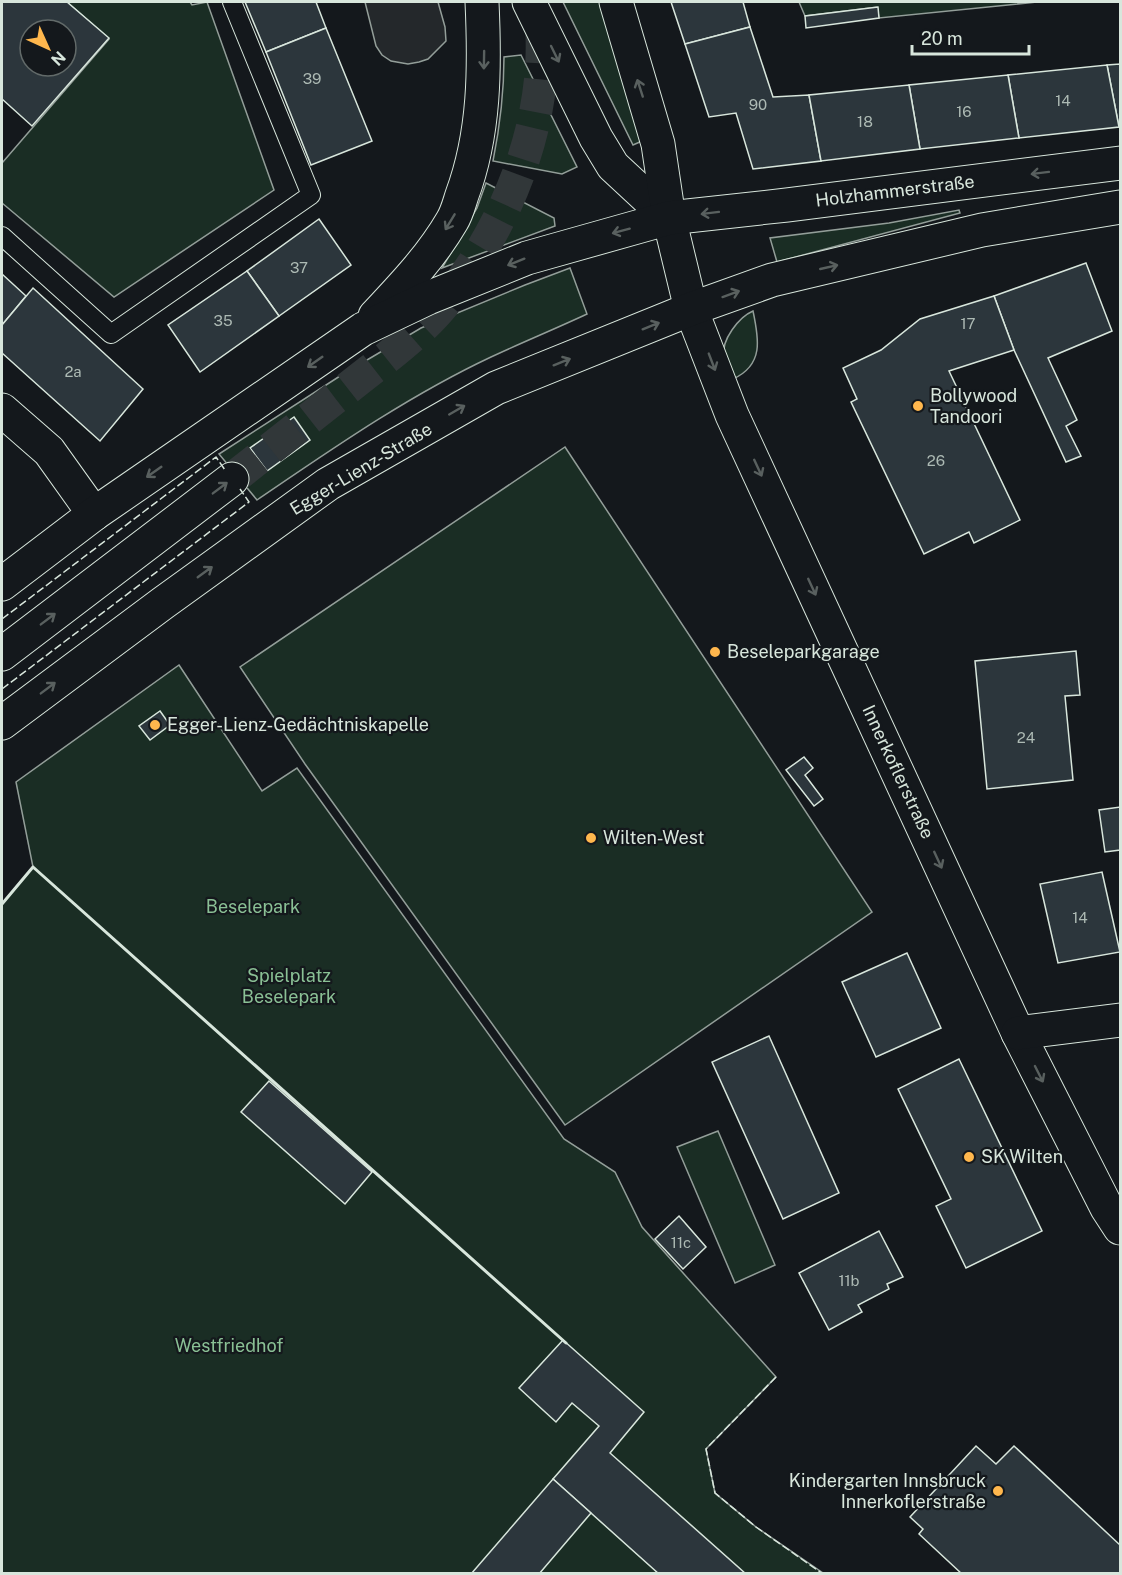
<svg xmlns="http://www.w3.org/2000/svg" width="1122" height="1575" viewBox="0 0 1122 1575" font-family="'Public Sans',sans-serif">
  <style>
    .green { fill: #1a2d24; stroke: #939e99; stroke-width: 1.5 }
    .parking { fill: #24282b; stroke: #939e99; stroke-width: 1.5 }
    .building { fill: #2c363c; stroke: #d8e6dc; stroke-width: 1.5; fill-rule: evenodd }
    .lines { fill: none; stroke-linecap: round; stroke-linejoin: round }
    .primary-tunnel { stroke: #313739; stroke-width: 33; stroke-dasharray: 33 16; stroke-linecap: butt }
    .lane-casing { stroke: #d8e6dc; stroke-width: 20 }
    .street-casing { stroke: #d8e6dc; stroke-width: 35 }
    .primary-casing { stroke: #d8e6dc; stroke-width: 35 }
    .lane { stroke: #14181c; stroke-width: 18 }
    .street { stroke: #14181c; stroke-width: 33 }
    .primary { stroke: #14181c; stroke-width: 33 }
    .fence { stroke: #d8e6dc; stroke-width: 1.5; stroke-dasharray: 8 3; stroke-linecap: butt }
    .wall { stroke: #d8e6dc; stroke-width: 3 }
    .oneway { stroke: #59605f }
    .poi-dot { fill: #ffb74d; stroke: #14181c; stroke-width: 2 }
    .labels { text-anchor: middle; stroke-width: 4.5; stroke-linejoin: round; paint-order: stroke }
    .number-label { font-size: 15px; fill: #adbab4 }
    .street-label { font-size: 18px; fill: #d8e6dc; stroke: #14181c }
    .poi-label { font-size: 18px; fill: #d8e6dc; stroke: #14181c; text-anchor: start }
    .park-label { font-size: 18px; fill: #8ac095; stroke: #14181c }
  </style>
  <rect width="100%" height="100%" fill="#14181c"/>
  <!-- green -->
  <g class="green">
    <polygon points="67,2 190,2 192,5 207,2 274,190 114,297 2,203 2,163 109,39"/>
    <polygon points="563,2 601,2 642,141 633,145"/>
    <polygon points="799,2 1037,2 879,18 877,7 805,16"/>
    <path d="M521,55L577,167L562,174L493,161C500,126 504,93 504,57Z"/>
    <polygon points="486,183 554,218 555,226 442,268 477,208"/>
    <polygon points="959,210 960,213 777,262 770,238 889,223"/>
    <path d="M570,268L587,314C555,329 523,342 491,357C408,396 332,449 257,500L219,454L340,376L421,328L525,285Z"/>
    <path d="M753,311C759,339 764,365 733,379C730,372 725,363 724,356C721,340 739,317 753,311Z"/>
    <polygon points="565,447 872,912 565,1125 305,764 240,667"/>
    <polygon points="179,665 262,791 297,768 564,1139 615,1172 642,1227 776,1377 706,1449 715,1493 756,1527 823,1573 2,1574 2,904 33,867 16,782"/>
    <polygon points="718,1131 775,1265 735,1283 677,1147"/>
  </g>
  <!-- parking -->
  <polygon class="parking" points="365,2 438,2 445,27 446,41 428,59 419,62 408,64 391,61 382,55 376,46"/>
  <!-- building -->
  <g class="building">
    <path d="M2,2H67L109,38L32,126L2,99ZM30,30H66V66H30Z"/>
    <polygon points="245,2 316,2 326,28 266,52"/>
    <polygon points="671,2 743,2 750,27 685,44"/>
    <polygon points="878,7 879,18 806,28 805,16"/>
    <polygon points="750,27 773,97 809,95 821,161 753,169 736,113 709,117 685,44"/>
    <polygon points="326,28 372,141 311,165 266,52"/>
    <polygon points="1120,64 1120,127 1119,127 1107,65"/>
    <polygon points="1107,65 1119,127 1019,138 1008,75"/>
    <polygon points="1008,75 1019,138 920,149 909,85"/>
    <polygon points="909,85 920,149 821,161 809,95"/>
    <polygon points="319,219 351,265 279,316 247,271"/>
    <polygon points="1086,263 1112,331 1048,358 1077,420 1066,426 1081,456 1066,462 1014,350 994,296"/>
    <polygon points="247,271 279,316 200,372 168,325"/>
    <polygon points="2,274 26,296 2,325"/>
    <polygon points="33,288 143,389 100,441 2,353 2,325"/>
    <polygon points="994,296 1014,350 949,371 1020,520 974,543 969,532 924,554 851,402 857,399 843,368 881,350 920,319"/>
    <polygon points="294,417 310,440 267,471 250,448"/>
    <polygon points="1076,651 1080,695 1065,696 1073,780 987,789 975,661"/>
    <polygon points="160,711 170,725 150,740 139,726"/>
    <polygon points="804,757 813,768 805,775 823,799 814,806 786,770"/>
    <polygon points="1120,807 1120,850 1105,852 1099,810"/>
    <polygon points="1102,872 1120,952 1058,963 1040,884"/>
    <polygon points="907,953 941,1028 876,1057 842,982"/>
    <polygon points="769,1036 839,1193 783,1219 712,1062"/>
    <polygon points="959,1059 1042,1231 966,1268 936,1206 951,1199 898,1089"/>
    <polygon points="269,1081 372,1172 345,1204 241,1112"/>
    <polygon points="679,1216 706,1247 683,1269 655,1239"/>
    <polygon points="879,1231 903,1277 887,1284 889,1289 858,1305 862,1312 829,1330 799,1273"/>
    <polygon points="563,1340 644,1412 610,1453 746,1574 659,1574 553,1479 599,1426 572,1403 556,1422 519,1388"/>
    <polygon points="976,1446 996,1464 1014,1446 1120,1545 1120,1574 962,1574 919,1534 923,1529 910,1517"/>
    <polygon points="553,1479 591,1513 539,1574 471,1574"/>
  </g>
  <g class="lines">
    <!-- primary-tunnel -->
    <path class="primary-tunnel" d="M232,479C274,446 316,413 358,380C385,359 421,332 443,305C507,227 550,121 541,19"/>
    <defs>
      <polyline id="lane" points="2,236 111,334 311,195 232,2"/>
      <g id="street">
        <polyline points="691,309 732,415 1018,1033 1107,1208 1120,1228"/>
        <polyline points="2,410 49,451 94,514"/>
        <polyline points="1018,1033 1120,1020"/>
      </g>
      <g id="primary">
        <polyline points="529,2 596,138 613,166 669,218"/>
        <polyline points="616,2 658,144 669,218 691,309"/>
        <path d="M375,316C403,286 431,257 452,221C457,213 459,204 462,195C485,133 485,67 482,2"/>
        <polyline points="2,584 94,514 363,329 428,298 527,258 669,218 787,205 1120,163"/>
        <polyline points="2,654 232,479"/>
        <polyline points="2,723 163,603 328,484 496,388 691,309 772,280 982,230 1120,207"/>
      </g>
    </defs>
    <!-- lane casing -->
    <use href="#lane" class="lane-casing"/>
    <!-- street casing -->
    <use href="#street" class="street-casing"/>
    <!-- primary casing -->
    <use href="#primary" class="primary-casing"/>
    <!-- lane -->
    <use href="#lane" class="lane"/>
    <!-- street -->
    <use href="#street" class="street"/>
    <!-- primary -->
    <use href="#primary" class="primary"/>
    <!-- fence -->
    <g class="fence">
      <polyline points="2,619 216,457 225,470"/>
      <polyline points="2,689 249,502 240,489"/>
      <polyline points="776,1377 706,1449 715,1493 756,1527 823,1574"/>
    </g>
    <!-- wall -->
    <polyline class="wall" points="2,904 33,867 566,1343"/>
  </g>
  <!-- one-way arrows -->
  <defs><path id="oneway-shaft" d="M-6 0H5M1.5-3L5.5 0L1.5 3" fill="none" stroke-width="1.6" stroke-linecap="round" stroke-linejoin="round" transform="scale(1.5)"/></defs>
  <g class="oneway">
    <use href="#oneway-shaft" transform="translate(555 54) rotate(64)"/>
    <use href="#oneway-shaft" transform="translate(484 60) rotate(91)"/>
    <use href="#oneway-shaft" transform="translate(640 88) rotate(-108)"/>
    <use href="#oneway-shaft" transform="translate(1040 173) rotate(173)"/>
    <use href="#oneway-shaft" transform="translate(710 213) rotate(173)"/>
    <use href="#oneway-shaft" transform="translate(450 222) rotate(121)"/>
    <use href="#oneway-shaft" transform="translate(621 231) rotate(165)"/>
    <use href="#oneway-shaft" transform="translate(516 262) rotate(158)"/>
    <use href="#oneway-shaft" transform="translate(829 267) rotate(-13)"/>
    <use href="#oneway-shaft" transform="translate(731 294) rotate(-20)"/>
    <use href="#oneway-shaft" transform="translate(651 326) rotate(-22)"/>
    <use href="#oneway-shaft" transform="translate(315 362) rotate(145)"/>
    <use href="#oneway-shaft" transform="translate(562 362) rotate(-22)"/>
    <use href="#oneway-shaft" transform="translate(712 362) rotate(69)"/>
    <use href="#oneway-shaft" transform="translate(457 410) rotate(-30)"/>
    <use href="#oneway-shaft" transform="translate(758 468) rotate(65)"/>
    <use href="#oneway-shaft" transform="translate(154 472) rotate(145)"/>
    <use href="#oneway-shaft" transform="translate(220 488) rotate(-37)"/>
    <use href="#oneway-shaft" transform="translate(205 572) rotate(-36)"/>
    <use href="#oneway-shaft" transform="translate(812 587) rotate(65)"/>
    <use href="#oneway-shaft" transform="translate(48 619) rotate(-37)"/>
    <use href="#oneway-shaft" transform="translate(48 688) rotate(-37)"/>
    <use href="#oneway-shaft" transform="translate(938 860) rotate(65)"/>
    <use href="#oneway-shaft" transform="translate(1039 1074) rotate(63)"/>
  </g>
  <!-- markers -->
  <g class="poi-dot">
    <circle cx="918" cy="406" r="6"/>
    <circle cx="715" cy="652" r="6"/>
    <circle cx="155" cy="725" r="6"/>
    <circle cx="591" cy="838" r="6"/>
    <circle cx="969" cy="1157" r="6"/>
    <circle cx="998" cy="1491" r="6"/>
  </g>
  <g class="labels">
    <!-- number labels -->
    <g class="number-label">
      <text x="312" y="84">39</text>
      <text x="1063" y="106">14</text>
      <text x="758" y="110">90</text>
      <text x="964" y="117">16</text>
      <text x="865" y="127">18</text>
      <text x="299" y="273">37</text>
      <text x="223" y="326">35</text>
      <text x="968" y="329">17</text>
      <text x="73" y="377">2a</text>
      <text x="936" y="466">26</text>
      <text x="1026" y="743">24</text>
      <text x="1080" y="923">14</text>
      <text x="681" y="1248">11c</text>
      <text x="849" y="1286">11b</text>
    </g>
    <!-- street labels -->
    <g class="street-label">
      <text transform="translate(895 191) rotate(-7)" y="6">Holzhammerstraße</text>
      <text transform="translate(361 469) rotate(-31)" y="6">Egger-Lienz-Straße</text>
      <text transform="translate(898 772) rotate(65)" y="6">Innerkoflerstraße</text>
    </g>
    <!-- poi labels -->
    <g class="poi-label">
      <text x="930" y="402">Bollywood<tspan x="930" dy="21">Tandoori</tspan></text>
      <text x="727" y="658">Beseleparkgarage</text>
      <text x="167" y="731">Egger-Lienz-Gedächtniskapelle</text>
      <text x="603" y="844">Wilten-West</text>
      <text x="981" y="1163">SK Wilten</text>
      <text x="986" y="1487" text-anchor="end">Kindergarten Innsbruck<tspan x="986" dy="21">Innerkoflerstraße</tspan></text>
    </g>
    <!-- park labels -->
    <g class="park-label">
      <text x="253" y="913">Beselepark</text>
      <text x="289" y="982">Spielplatz<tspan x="289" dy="21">Beselepark</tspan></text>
      <text x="229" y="1352">Westfriedhof</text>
    </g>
  </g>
  <!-- border -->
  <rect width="1122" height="1575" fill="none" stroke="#d8e6dc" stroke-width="6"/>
  <!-- north arrow -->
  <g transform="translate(48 48) rotate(135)"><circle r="28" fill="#14181c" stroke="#626a69" stroke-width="1.5"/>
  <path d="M0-4.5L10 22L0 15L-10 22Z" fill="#ffb74d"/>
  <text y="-9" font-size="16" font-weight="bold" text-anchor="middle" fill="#d8e6dc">N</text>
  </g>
  <!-- scale -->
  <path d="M912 45v9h117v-9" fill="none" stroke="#d8e6dc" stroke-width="3"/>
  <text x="921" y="45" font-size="18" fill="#d8e6dc" stroke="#14181c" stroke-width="4.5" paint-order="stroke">20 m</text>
</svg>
